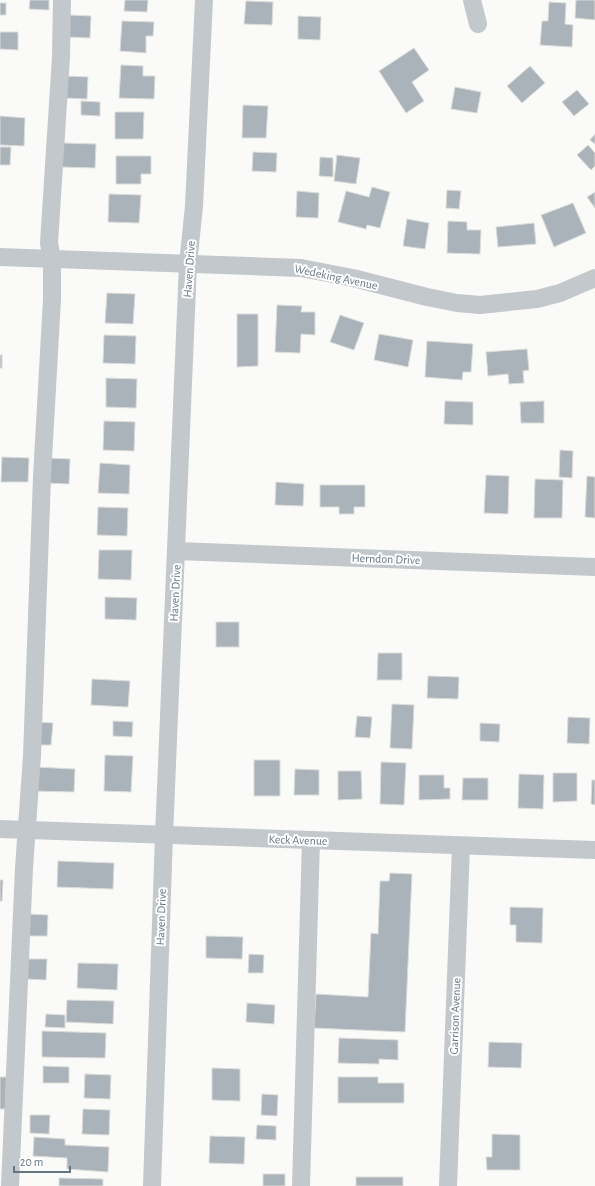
<svg xmlns="http://www.w3.org/2000/svg" width="595" height="1186" viewBox="0 0 595 1186" font-family="'Alegreya Sans',sans-serif">
  <style>
    .building { fill: #aab3b9; stroke: #dcdcda }
    .lines { fill: none; stroke-linecap: round; stroke-linejoin: round }
    .minor { stroke: #c3c8cc; stroke-width: 18 }
    .labels { text-anchor: middle; stroke-width: 4; stroke-linejoin: round; paint-order: stroke }
    .street-label { font-size: 12px; fill: #657683; stroke: #fff }
  </style>
  <rect width="100%" height="100%" fill="#fafaf8"/>
  <!-- building -->
  <g class="building">
    <polygon points="30,0 49,0 49,10 29,9"/>
    <polygon points="125,0 148,0 147,12 124,11"/>
    <polygon points="576,0 595,0 595,20 575,18"/>
    <polygon points="246,1 273,2 272,25 244,24"/>
    <polygon points="549,2 566,3 565,24 573,25 572,47 540,45 542,21 548,21"/>
    <rect x="0" y="3" width="6" height="12"/>
    <polygon points="69,15 91,16 90,38 68,37"/>
    <polygon points="298,16 321,17 320,40 298,39"/>
    <polygon points="122,21 154,22 153,36 146,36 146,53 120,51"/>
    <polygon points="0,32 18,32 18,50 0,49"/>
    <polygon points="414,48 429,70 412,82 424,101 406,113 379,71"/>
    <polygon points="121,65 143,66 143,76 155,76 154,99 119,98"/>
    <polygon points="530,66 545,83 522,103 507,86"/>
    <polygon points="66,76 88,77 87,99 65,98"/>
    <polygon points="455,87 481,92 477,113 451,109"/>
    <polygon points="577,90 589,104 574,116 562,102"/>
    <polygon points="81,101 100,102 100,116 81,115"/>
    <polygon points="243,105 268,106 266,138 242,138"/>
    <polygon points="115,112 144,112 143,139 115,139"/>
    <polygon points="0,116 25,118 24,146 0,145"/>
    <polygon points="595,134 595,144 590,140"/>
    <polygon points="63,143 96,144 95,168 62,167"/>
    <polygon points="588,145 595,153 595,166 591,170 577,155"/>
    <polygon points="0,147 11,147 10,165 0,165"/>
    <polygon points="253,152 277,153 276,172 252,171"/>
    <polygon points="337,155 360,158 356,184 334,181"/>
    <polygon points="116,156 151,156 151,174 141,174 141,184 116,184"/>
    <polygon points="320,157 333,158 333,177 319,176"/>
    <polygon points="372,187 390,192 380,228 367,225 366,229 338,222 346,191 369,197"/>
    <polygon points="447,190 461,191 459,209 446,208"/>
    <polygon points="297,191 319,193 318,218 296,217"/>
    <polygon points="595,192 595,208 587,197"/>
    <polygon points="109,194 141,195 139,223 108,222"/>
    <polygon points="573,203 586,233 554,247 541,215"/>
    <polygon points="407,219 429,223 425,249 403,246"/>
    <polygon points="448,221 467,222 467,230 481,230 480,254 447,253"/>
    <polygon points="534,223 536,244 498,247 496,227"/>
    <polygon points="107,293 135,294 133,324 105,323"/>
    <polygon points="277,305 302,306 301,312 315,312 315,335 301,334 300,353 275,352"/>
    <polygon points="237,314 258,314 258,366 237,367"/>
    <polygon points="340,315 364,323 354,350 330,342"/>
    <polygon points="379,334 413,340 408,367 374,360"/>
    <polygon points="104,335 136,336 135,364 103,363"/>
    <polygon points="427,341 473,344 471,372 463,372 462,380 425,377"/>
    <polygon points="527,349 529,370 523,371 524,383 509,384 508,374 488,376 486,352"/>
    <rect x="0" y="355" width="2" height="13"/>
    <polygon points="106,378 137,379 136,408 106,407"/>
    <polygon points="445,401 473,402 473,425 444,424"/>
    <polygon points="544,401 544,423 521,423 520,402"/>
    <polygon points="104,421 135,422 134,451 103,450"/>
    <polygon points="560,450 573,451 572,478 559,477"/>
    <polygon points="2,457 29,458 28,482 1,482"/>
    <polygon points="46,458 70,459 69,484 45,483"/>
    <polygon points="100,463 130,465 129,494 98,493"/>
    <polygon points="486,475 509,476 508,514 484,513"/>
    <polygon points="587,476 595,477 595,518 585,517"/>
    <polygon points="535,479 563,480 562,518 534,518"/>
    <polygon points="276,482 304,484 303,506 275,505"/>
    <polygon points="320,485 365,485 365,507 354,507 354,514 339,514 339,507 320,507"/>
    <polygon points="98,507 128,508 127,536 97,535"/>
    <polygon points="99,550 132,550 131,580 98,579"/>
    <polygon points="105,597 137,598 136,620 105,619"/>
    <rect x="216" y="622" width="23" height="25"/>
    <polygon points="378,653 402,653 402,680 377,680"/>
    <polygon points="428,676 459,677 458,699 427,698"/>
    <polygon points="92,679 130,681 128,707 91,705"/>
    <polygon points="392,704 414,705 412,749 390,748"/>
    <polygon points="357,716 372,717 370,738 355,737"/>
    <polygon points="568,717 590,718 589,744 567,743"/>
    <polygon points="113,721 133,722 132,737 113,736"/>
    <polygon points="36,722 53,723 51,745 35,745"/>
    <polygon points="480,723 500,724 499,742 480,741"/>
    <polygon points="105,755 133,756 131,792 104,791"/>
    <rect x="254" y="760" width="26" height="36"/>
    <polygon points="381,762 406,763 404,805 380,804"/>
    <polygon points="35,767 75,769 74,792 34,791"/>
    <polygon points="295,769 319,770 319,795 294,795"/>
    <polygon points="338,771 361,771 362,799 338,800"/>
    <polygon points="553,773 577,773 577,801 553,802"/>
    <polygon points="519,774 544,775 543,809 518,808"/>
    <polygon points="419,775 444,775 444,788 450,788 450,799 419,800"/>
    <polygon points="463,778 488,778 488,800 462,800"/>
    <polygon points="592,780 595,780 595,805 591,804"/>
    <polygon points="58,861 114,863 113,889 57,887"/>
    <polygon points="390,873 412,874 405,1032 314,1028 316,994 368,997 371,933 378,934 380,881 389,881"/>
    <polygon points="0,880 3,880 2,901 0,901"/>
    <polygon points="510,907 543,908 542,943 516,942 516,925 510,925"/>
    <polygon points="29,914 48,915 47,936 27,936"/>
    <polygon points="206,936 243,937 242,959 206,958"/>
    <polygon points="249,954 264,955 263,973 248,973"/>
    <polygon points="28,959 47,959 46,980 27,979"/>
    <polygon points="78,963 118,964 117,990 77,988"/>
    <polygon points="67,1000 114,1001 113,1024 66,1022"/>
    <polygon points="247,1003 275,1005 274,1024 246,1022"/>
    <polygon points="46,1014 65,1015 65,1028 45,1027"/>
    <polygon points="42,1031 106,1033 105,1058 42,1057"/>
    <polygon points="339,1038 398,1040 398,1060 379,1059 379,1064 338,1063"/>
    <polygon points="489,1042 522,1043 521,1068 488,1067"/>
    <polygon points="43,1066 69,1067 69,1083 43,1083"/>
    <polygon points="212,1068 240,1069 240,1101 212,1100"/>
    <polygon points="85,1074 111,1075 110,1099 84,1098"/>
    <polygon points="0,1077 7,1077 6,1109 0,1109"/>
    <polygon points="338,1077 378,1077 378,1083 404,1083 404,1103 338,1103"/>
    <polygon points="262,1094 278,1095 277,1116 261,1115"/>
    <polygon points="83,1109 110,1110 109,1135 82,1134"/>
    <polygon points="30,1115 50,1115 49,1134 30,1133"/>
    <polygon points="257,1125 276,1126 276,1140 256,1139"/>
    <polygon points="492,1134 520,1135 520,1170 487,1170 486,1157 492,1157"/>
    <polygon points="210,1136 245,1137 244,1164 209,1163"/>
    <polygon points="34,1137 65,1139 65,1145 109,1147 108,1172 67,1169 67,1158 33,1156"/>
    <rect x="263" y="1174" width="22" height="12"/>
    <rect x="356" y="1177" width="47" height="9"/>
    <polygon points="59,1178 103,1179 103,1186 59,1186"/>
  </g>
  <g class="lines">
    <!-- minor -->
    <g class="minor">
      <polyline points="472,0 478,24"/>
      <polyline points="0,257 301,268 353,278 427,297 457,303 480,305 537,299 560,293 595,278"/>
      <polyline points="177,551 595,567"/>
      <polyline points="0,829 595,850"/>
      <polyline points="10,1186 24,868 32,756 42,477 52,299 52,259 49,243 61,57 62,0"/>
      <polyline points="152,1186 164,835 188,264 194,206 204,0"/>
      <polyline points="301,1186 311,840"/>
      <polyline points="448,1186 461,846"/>
    </g>
  </g>
  <g class="labels">
    <!-- street labels -->
    <g class="street-label">
      <text transform="translate(189 269) rotate(-86)" y="4">Haven Drive</text>
      <text transform="translate(336 277) rotate(12)" y="4">Wedeking Avenue</text>
      <text transform="translate(386 559) rotate(2)" y="4">Herndon Drive</text>
      <text transform="translate(175 593) rotate(-87)" y="4">Haven Drive</text>
      <text transform="translate(298 840) rotate(2)" y="4">Keck Avenue</text>
      <text transform="translate(161 917) rotate(-88)" y="4">Haven Drive</text>
      <text transform="translate(455 1016) rotate(-88)" y="4">Garrison Avenue</text>
    </g>
  </g>
  <!-- scale -->
  <path d="M14 1166v6h56v-6" fill="none" stroke="#657683" stroke-width="2"/>
  <text x="20" y="1166" font-size="12" fill="#657683" stroke="#ffffff" stroke-width="3" paint-order="stroke">20 m</text>
</svg>
